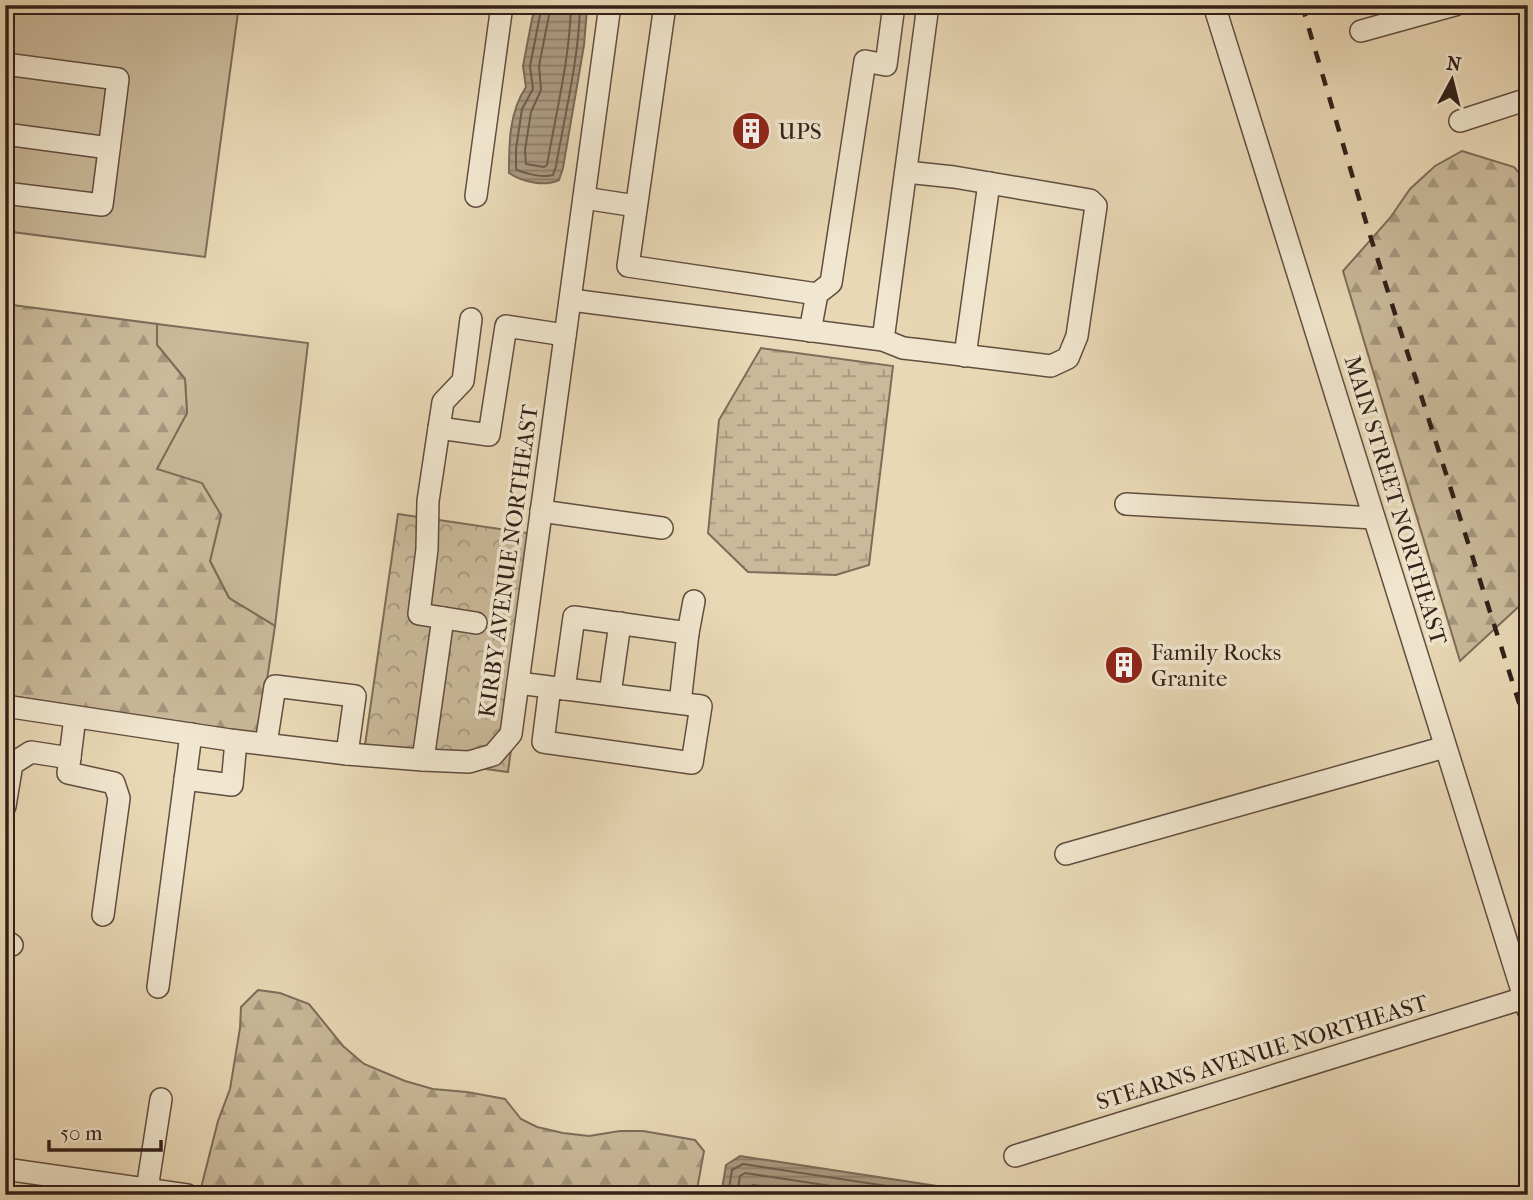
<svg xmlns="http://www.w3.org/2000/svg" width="1533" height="1200" viewBox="0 0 1533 1200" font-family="'IM FELL French Canon',serif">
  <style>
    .grass { fill: #cab99a; stroke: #7e6c5a; stroke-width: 2 }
    .forest { fill: url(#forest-firs); stroke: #7e6c5a; stroke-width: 2 }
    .wetland { fill: url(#wetland-marsh); stroke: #7e6c5a; stroke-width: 2 }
    .park { fill: url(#park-crowns); stroke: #7e6c5a; stroke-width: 2 }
    .water { fill: url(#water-rules); stroke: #7b6957; stroke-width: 2 }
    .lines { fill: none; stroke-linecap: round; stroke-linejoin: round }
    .shore { stroke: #6f5c4c; stroke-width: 2 }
    .minor-casing { stroke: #604e40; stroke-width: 24 }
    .minor { stroke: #f1e6cf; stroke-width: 21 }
    .rail { stroke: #332019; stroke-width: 4.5; stroke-dasharray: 12 12; stroke-linecap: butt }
    .labels { text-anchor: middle; stroke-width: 7; stroke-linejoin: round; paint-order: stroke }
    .poi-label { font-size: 23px; fill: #332019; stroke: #f1e6cf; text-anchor: start }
    .street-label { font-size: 23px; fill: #332019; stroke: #f1e6cf }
  </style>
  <defs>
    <pattern id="forest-firs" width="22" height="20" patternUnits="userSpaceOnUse" patternTransform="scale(1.75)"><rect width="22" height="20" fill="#cab99a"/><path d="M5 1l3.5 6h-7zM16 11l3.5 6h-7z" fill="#a5967d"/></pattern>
    <pattern id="wetland-marsh" width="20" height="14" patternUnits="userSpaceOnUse" patternTransform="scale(1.75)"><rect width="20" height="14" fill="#cab99a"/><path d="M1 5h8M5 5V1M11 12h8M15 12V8" fill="none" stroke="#a5967d"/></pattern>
    <pattern id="park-crowns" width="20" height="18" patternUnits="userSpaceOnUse" patternTransform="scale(1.75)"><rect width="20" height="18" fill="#cab99a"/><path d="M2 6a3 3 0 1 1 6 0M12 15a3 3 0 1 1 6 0" fill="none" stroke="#a5967d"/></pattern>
    <pattern id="water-rules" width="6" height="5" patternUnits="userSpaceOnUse" patternTransform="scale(1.75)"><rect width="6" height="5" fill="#ab9980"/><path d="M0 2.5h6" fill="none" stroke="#8c7c68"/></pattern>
  </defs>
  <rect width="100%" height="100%" fill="#e9d8b5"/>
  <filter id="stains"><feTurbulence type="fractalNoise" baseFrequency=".00286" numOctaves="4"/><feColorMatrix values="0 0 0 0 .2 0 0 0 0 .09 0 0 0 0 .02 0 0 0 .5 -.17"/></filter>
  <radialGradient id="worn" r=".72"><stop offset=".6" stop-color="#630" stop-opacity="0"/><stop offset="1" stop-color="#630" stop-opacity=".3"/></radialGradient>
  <!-- grass -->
  <g class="grass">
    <polygon points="5,5 239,5 205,257 5,231"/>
    <polygon points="157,324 308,343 275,626 229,598 210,561 221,515 156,469 187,413 185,379 157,345"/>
  </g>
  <!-- forest -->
  <g class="forest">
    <polygon points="1462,151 1514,167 1528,183 1528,598 1460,661 1343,271 1390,218 1410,189 1435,166"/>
    <polygon points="5,304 157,324 157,345 185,379 187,413 157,469 202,483 221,515 210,561 229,598 275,626 259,734 5,695"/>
    <polygon points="258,990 280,993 309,1004 343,1046 364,1064 405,1081 433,1089 467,1092 505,1099 521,1119 537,1127 563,1133 589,1136 620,1131 643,1131 695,1140 704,1151 696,1195 253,1195 201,1188 218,1121 230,1089 240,1028 241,1007"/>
  </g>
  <!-- wetland -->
  <polygon class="wetland" points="761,348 893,366 869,565 836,575 748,572 708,533 719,420"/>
  <!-- park -->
  <polygon class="park" points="398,514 540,535 508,772 364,752"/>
  <!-- water -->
  <g class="water">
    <path d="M536,5H586L587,9L584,45L563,168L559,180C545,187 522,182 509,173C509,144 509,112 526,87L523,66L532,19Z"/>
    <polygon points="740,1156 950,1188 955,1195 721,1195 726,1165"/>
  </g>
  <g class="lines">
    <!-- shore -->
    <g class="shore">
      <path d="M542,5L530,66L533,89L522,109L516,149V168L517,170C527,174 543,178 553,175L556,166C565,113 579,59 580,5"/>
      <path d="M551,5L539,66L541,90L531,112L525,150L526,164L544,167L547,165C556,113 570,57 571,5"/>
      <polyline points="728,1195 732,1170 743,1164 946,1195"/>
      <polyline points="737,1195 740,1176 745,1173 890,1195"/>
      <polyline points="748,1195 749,1187 753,1185 823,1195"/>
    </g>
    <defs>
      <g id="minor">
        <polyline points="665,5 628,266 817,294"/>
        <polyline points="1214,5 1528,1010"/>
        <polyline points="1361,31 1455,5"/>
        <polyline points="5,64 118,79 102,205 5,193"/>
        <polyline points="1460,121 1528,99"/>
        <polyline points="5,134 109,148"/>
        <polyline points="476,196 502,5"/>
        <polyline points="584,198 636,206"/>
        <polyline points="571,300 883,340 903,348 921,350 1051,366 1068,358 1077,336 1096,206 1090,200 954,177 906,172"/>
        <polyline points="471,319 463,381 443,402 439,428 489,435 506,326 565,335"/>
        <polyline points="810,331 817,294 831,283 865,61 886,65 894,5"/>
        <polyline points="883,340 928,5"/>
        <polyline points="965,356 989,183"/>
        <polyline points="439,428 428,501 427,549 419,614 476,623"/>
        <polyline points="1126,504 1374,518"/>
        <polyline points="541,511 662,528"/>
        <polyline points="688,633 694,601"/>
        <polyline points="518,683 701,706 692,763 543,742 550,687"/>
        <polyline points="564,689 574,617 688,633 680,703"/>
        <polyline points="610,694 620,623"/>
        <polyline points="5,706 230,740 347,754 423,760 469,762 493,755 511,734 610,5"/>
        <polyline points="75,717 68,773 114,783 119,798 103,915"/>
        <polyline points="266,744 275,686 355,696 347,754"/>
        <polyline points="423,760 443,618"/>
        <polyline points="185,779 232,785 236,741"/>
        <polyline points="5,806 12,764 31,752 70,758"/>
        <polyline points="1066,854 1445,747"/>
        <polyline points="5,940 12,945"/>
        <polyline points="158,987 191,734"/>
        <polyline points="1015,1156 1524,998"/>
        <polyline points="5,1169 187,1195"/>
        <polyline points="147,1189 161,1099"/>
      </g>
    </defs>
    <!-- minor casing -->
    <use href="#minor" class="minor-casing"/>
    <!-- minor -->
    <use href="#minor" class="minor"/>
    <!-- rail -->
    <polyline class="rail" points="1302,5 1368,229 1528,731"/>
  </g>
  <!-- icons -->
  <defs>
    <symbol id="building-disc" viewBox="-11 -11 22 22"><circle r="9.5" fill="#8f2418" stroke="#f1e6cf"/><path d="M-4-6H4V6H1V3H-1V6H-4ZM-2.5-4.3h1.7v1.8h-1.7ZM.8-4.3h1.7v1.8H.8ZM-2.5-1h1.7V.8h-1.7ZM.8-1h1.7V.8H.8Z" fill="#fff"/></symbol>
  </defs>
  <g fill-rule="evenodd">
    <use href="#building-disc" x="729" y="109" width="44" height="44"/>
    <use href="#building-disc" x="1102" y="643" width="44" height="44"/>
  </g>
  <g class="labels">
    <!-- poi labels -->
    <g class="poi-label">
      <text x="778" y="139">UPS</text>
      <text x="1151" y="660">Family Rocks<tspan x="1151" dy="26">Granite</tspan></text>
    </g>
    <!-- street labels -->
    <g class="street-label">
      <text transform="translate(1396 500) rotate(73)" y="8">MAIN STREET NORTHEAST</text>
      <text transform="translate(508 561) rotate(-82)" y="8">KIRBY AVENUE NORTHEAST</text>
      <text transform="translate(1262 1052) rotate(-17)" y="8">STEARNS AVENUE NORTHEAST</text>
    </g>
  </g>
  <!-- margin -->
  <rect width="1533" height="1200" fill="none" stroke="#e9d8b5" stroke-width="28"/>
  <rect x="7" y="7" width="1519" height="1186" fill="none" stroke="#332019" stroke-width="3.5"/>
  <rect x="14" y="14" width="1505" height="1172" fill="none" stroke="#332019" stroke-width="2"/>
  <!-- north arrow -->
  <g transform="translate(1452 80) rotate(7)" stroke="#f1e6cf" stroke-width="5" paint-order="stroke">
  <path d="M0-5L12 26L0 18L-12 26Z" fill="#332019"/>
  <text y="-10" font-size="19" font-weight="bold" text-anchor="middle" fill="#332019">N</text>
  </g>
  <!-- scale -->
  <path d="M49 1140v10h112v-10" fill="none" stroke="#332019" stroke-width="3.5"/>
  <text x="60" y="1140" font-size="21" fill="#332019" stroke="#f1e6cf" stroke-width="5" paint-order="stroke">50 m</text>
  <rect width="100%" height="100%" filter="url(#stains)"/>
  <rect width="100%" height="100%" fill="url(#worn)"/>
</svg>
